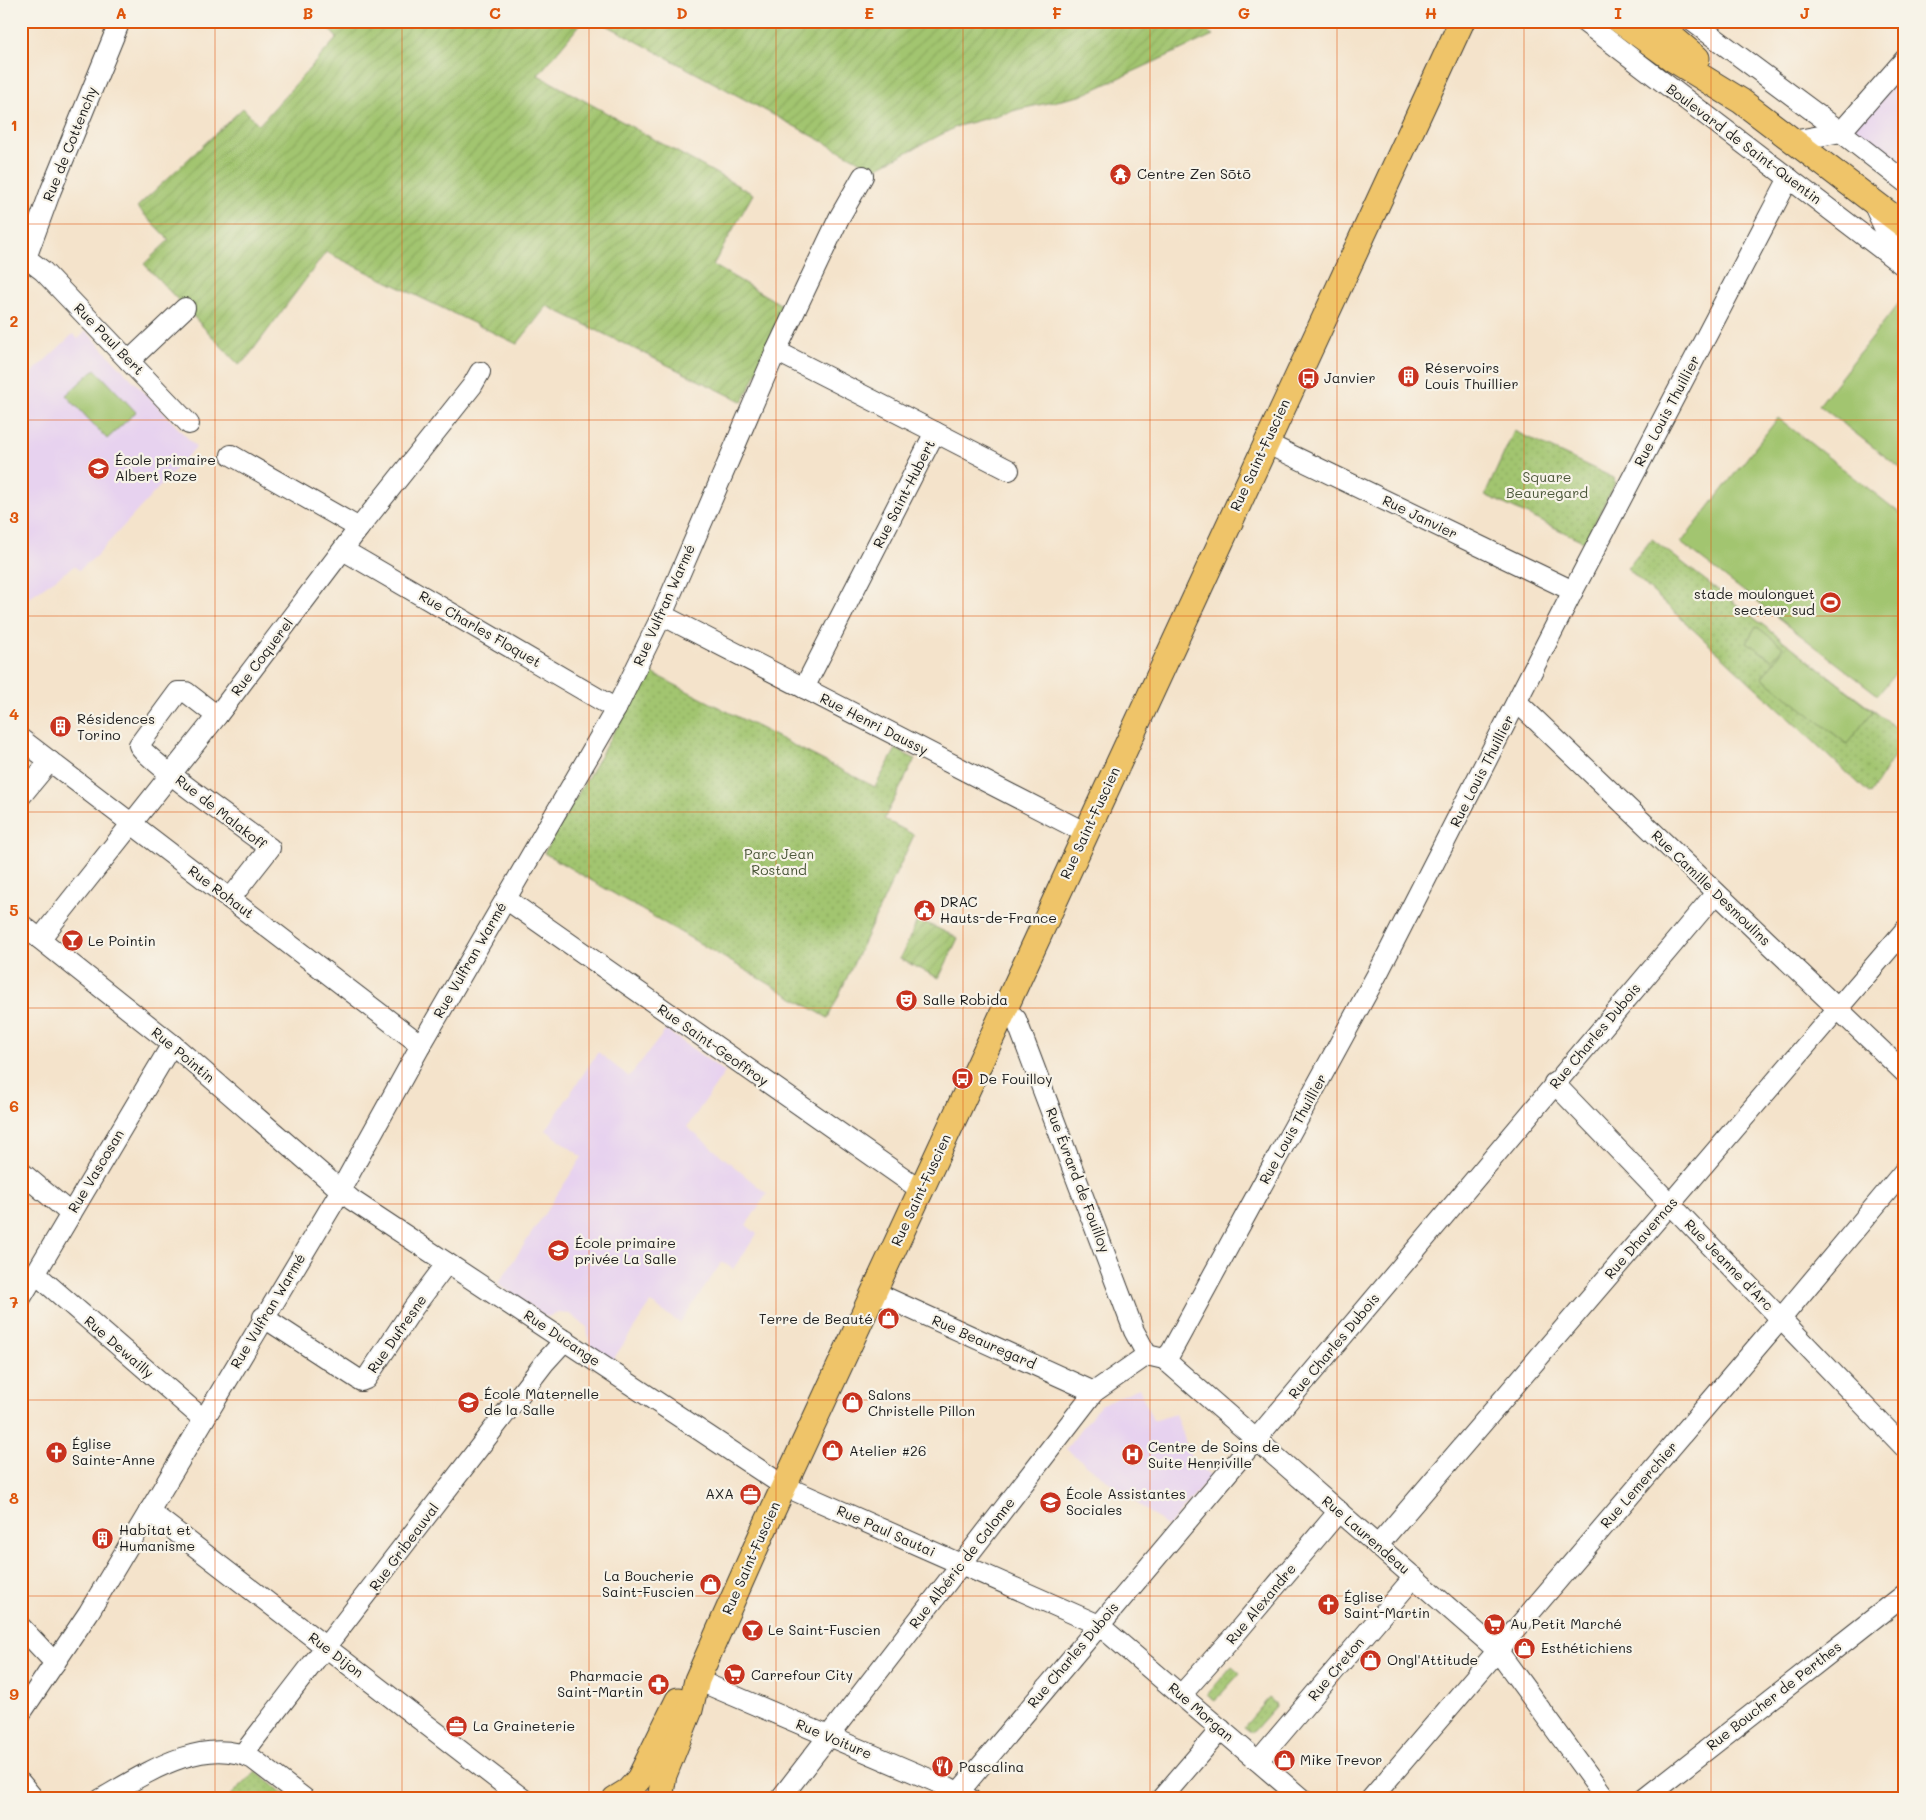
<svg xmlns="http://www.w3.org/2000/svg" width="1926" height="1820" viewBox="0 0 1926 1820" font-family="Mali,sans-serif">
  <style>
    .built { fill: #e7d2ef }
    .grass { fill: url(#grass-dots); stroke: #5f7046 }
    .garden { fill: url(#garden-furrows); stroke: #5f7046 }
    .pitch { fill: #a2c56f; stroke: #5f7046 }
    .lines { fill: none; stroke-linecap: round; stroke-linejoin: round }
    .minor-casing { stroke: #3c3a36; stroke-width: 22 }
    .major-casing { stroke: #3c3a36; stroke-width: 27 }
    .minor { stroke: #fff; stroke-width: 20 }
    .major { stroke: #efc469; stroke-width: 25 }
    .grid { fill: none; stroke: #de560d; stroke-width: 1; stroke-opacity: 0.55 }
    .labels { text-anchor: middle; stroke-width: 4.5; stroke-linejoin: round; paint-order: stroke }
    .street-label { font-size: 14px; fill: #1c1c1c; stroke: #f7f3e8 }
    .poi-label { font-size: 14px; fill: #1c1c1c; stroke: #f7f3e8; text-anchor: start }
    .park-label { font-size: 14px; fill: #4b5739; stroke: #f7f3e8 }
    .neatline { fill: none; stroke: #de560d; stroke-width: 2 }
    .grid-label { font-size: 16px; text-anchor: middle; font-weight: bold; fill: #de560d }
  </style>
  <defs>
    <pattern id="grass-dots" width="8" height="8" patternUnits="userSpaceOnUse" patternTransform="scale(1.25)"><rect width="8" height="8" fill="#a2c56f"/><path d="M2 2h.1M6 6h.1" fill="none" stroke="#8ba960" stroke-width="1.8" stroke-linecap="round"/></pattern>
    <pattern id="garden-furrows" width="10" height="10" patternUnits="userSpaceOnUse" patternTransform="scale(1.25)"><rect width="10" height="10" fill="#a2c56f"/><path d="M-1 1l2-2M0 10L10 0M9 11l2-2" fill="none" stroke="#8ba960"/></pattern>
  </defs>
  <rect width="100%" height="100%" fill="#f7f3e8"/>
  <filter id="ink" filterUnits="userSpaceOnUse"><feTurbulence type="fractalNoise" baseFrequency=".02" numOctaves="2"/><feDisplacementMap in="SourceGraphic" scale="10" xChannelSelector="R" yChannelSelector="G"/><feConvolveMatrix kernelMatrix="1 2 1 2 8 2 1 2 1" color-interpolation-filters="sRGB"/></filter>
  <filter id="wash" filterUnits="userSpaceOnUse"><feTurbulence type="fractalNoise" baseFrequency=".0096" numOctaves="4" result="noise"/><feDisplacementMap in="SourceGraphic" scale="20" xChannelSelector="R" yChannelSelector="G"/><feGaussianBlur stdDeviation="1.12" result="paint"/><feColorMatrix in="noise" values="0 0 0 0 0 0 0 0 0 0 0 0 0 0 0 0 0 1.4 0 .05"/><feComposite in="paint" operator="in"/></filter>
  <g filter="url(#wash)">
    <rect width="100%" height="100%" fill="#f4e3cb"/>
    <!-- built -->
    <g class="built">
      <polygon points="1905,70 1905,169 1852,128"/>
      <polygon points="86,331 196,447 95,557 79,570 74,566 21,603 21,383 73,334 78,339"/>
      <polygon points="666,1030 725,1072 687,1127 767,1194 746,1225 757,1234 733,1269 722,1262 680,1323 651,1303 612,1361 590,1347 587,1327 570,1314 558,1313 547,1317 498,1284 582,1157 546,1130 598,1052 629,1077"/>
      <polygon points="1139,1388 1153,1421 1175,1414 1192,1460 1211,1476 1168,1527 1066,1449 1100,1405"/>
    </g>
    <!-- grass -->
    <g class="grass">
      <polygon points="1514,431 1614,478 1615,483 1585,542 1485,495"/>
      <polygon points="1652,539 1905,735 1905,739 1870,794 1627,568"/>
      <polygon points="646,670 875,787 896,749 915,759 884,819 914,835 828,1018 544,853 637,692"/>
      <polygon points="1232,1666 1240,1673 1215,1701 1207,1695"/>
      <polygon points="1269,1698 1277,1705 1252,1733 1244,1727"/>
      <polygon points="256,1771 290,1799 227,1799"/>
    </g>
    <!-- garden -->
    <g class="garden">
      <polygon points="322,21 583,21 538,75 753,194 713,265 787,308 743,402 547,306 517,344 326,252 247,358 239,365 144,264 169,240 137,207 243,108 259,125 337,38"/>
      <polygon points="599,21 1189,21 1213,35 1080,96 1020,109 958,126 874,169"/>
      <polygon points="918,919 958,938 939,978 900,959"/>
    </g>
    <!-- pitch -->
    <g class="pitch">
      <polygon points="1905,295 1905,472 1819,405"/>
      <polygon points="95,369 136,412 107,439 66,395"/>
      <polygon points="1778,418 1905,517 1905,661 1878,695 1681,543"/>
      <polygon points="1756,626 1783,647 1772,660 1747,642"/>
      <polygon points="1788,644 1873,711 1847,744 1762,677"/>
    </g>
  </g>
  <g filter="url(#ink)">
    <g class="lines">
      <defs>
        <g id="minor">
          <polyline points="1583,21 1905,267"/>
          <polyline points="1692,21 1841,132 1905,182"/>
          <polyline points="1793,141 1841,132 1905,59"/>
          <polyline points="1872,201 1893,247 1901,260"/>
          <polyline points="26,258 43,271 189,424"/>
          <polyline points="21,266 26,258 51,190 120,21"/>
          <polyline points="776,351 935,432 804,688"/>
          <polyline points="129,361 185,308"/>
          <polyline points="935,432 1009,470"/>
          <polyline points="1266,443 1573,591"/>
          <polyline points="231,455 359,528"/>
          <polyline points="343,550 616,709"/>
          <polyline points="662,615 1086,833"/>
          <polyline points="1517,702 1905,1073"/>
          <path d="M217,716L186,692H178L139,745C146,760 250,833 270,848L230,899"/>
          <polyline points="21,739 421,1045"/>
          <polyline points="21,796 50,761"/>
          <polyline points="506,899 921,1190"/>
          <polyline points="21,924 172,1044 352,1200 784,1486 1099,1625 1302,1799"/>
          <polyline points="40,939 217,716 359,528 472,386 480,372"/>
          <polyline points="1005,1008 1016,1019 1134,1331 1147,1355"/>
          <polyline points="1554,1083 1905,1448"/>
          <polyline points="21,1172 71,1214"/>
          <polyline points="36,1274 203,1419"/>
          <polyline points="874,1292 1094,1392"/>
          <polyline points="21,1298 172,1044"/>
          <polyline points="263,1317 361,1381 366,1379 414,1307 447,1263"/>
          <polyline points="1164,1359 1171,1352 1379,971 1573,591 1789,178"/>
          <polyline points="149,1511 523,1799"/>
          <polyline points="1378,1545 1905,930"/>
          <polyline points="21,1627 55,1663"/>
          <polyline points="697,1680 948,1787 970,1799"/>
          <polyline points="1181,1695 1232,1638 1339,1511"/>
          <polyline points="21,1713 89,1612 334,1202 421,1045 616,709 662,615 776,351 839,218 863,176"/>
          <polyline points="243,1754 545,1362 565,1340"/>
          <polyline points="1258,1761 1414,1577"/>
          <polyline points="21,1783 34,1799"/>
          <path d="M101,1799C143,1775 203,1734 253,1759L305,1799"/>
          <polyline points="780,1799 1094,1392 1147,1355 1164,1359 1497,1650 1606,1799"/>
          <polyline points="953,1799 1716,893"/>
          <polyline points="1161,1799 1221,1729"/>
          <polyline points="1371,1799 1773,1328 1905,1170"/>
          <polyline points="1644,1799 1905,1594"/>
        </g>
        <g id="major">
          <polyline points="1620,21 1671,58 1741,101 1905,226"/>
          <polyline points="1653,21 1697,58"/>
          <polyline points="615,1799 628,1791 639,1779 678,1700"/>
          <polyline points="660,1799 664,1775 690,1710 697,1680 760,1538 1462,21"/>
        </g>
      </defs>
      <!-- minor casing -->
      <use href="#minor" class="minor-casing"/>
      <!-- major casing -->
      <use href="#major" class="major-casing"/>
      <!-- minor -->
      <use href="#minor" class="minor"/>
      <!-- major -->
      <use href="#major" class="major"/>
    </g>
  </g>
  <!-- grid -->
  <path class="grid" d="M215,21V1799M402,21V1799M589,21V1799M776,21V1799M963,21V1799M1150,21V1799M1337,21V1799M1524,21V1799M1711,21V1799M21,224H1905M21,420H1905M21,616H1905M21,812H1905M21,1008H1905M21,1204H1905M21,1400H1905M21,1596H1905"/>
  <!-- icons -->
  <defs>
    <symbol id="temple-disc" viewBox="-11 -11 22 22"><circle r="9.5" fill="#c8321e" stroke="#f7f3e8"/><path d="M0-6L5-2H3V0L6.5 2.5H4V6H1.5V3h-3V6H-4V2.5H-6.5L-3 0V-2H-5Z" fill="#fff"/></symbol>
    <symbol id="building-disc" viewBox="-11 -11 22 22"><circle r="9.5" fill="#c8321e" stroke="#f7f3e8"/><path d="M-4-6H4V6H1V3H-1V6H-4ZM-2.5-4.3h1.7v1.8h-1.7ZM.8-4.3h1.7v1.8H.8ZM-2.5-1h1.7V.8h-1.7ZM.8-1h1.7V.8H.8Z" fill="#fff"/></symbol>
    <symbol id="bus-disc" viewBox="-11 -11 22 22"><circle r="9.5" fill="#c8321e" stroke="#f7f3e8"/><path d="M-5-6H5V4H4V6H2V4H-2V6H-4V4H-5ZM-3.5-4V0h7V-4ZM-3.5 1.2v1.5H-2V1.2ZM2 1.2v1.5H3.5V1.2Z" fill="#fff"/></symbol>
    <symbol id="school-disc" viewBox="-11 -11 22 22"><circle r="9.5" fill="#c8321e" stroke="#f7f3e8"/><path d="M0-5L7-2L0 1L-7-2ZM-4 1L0 2.5L4 1V4Q0 6-4 4Z" fill="#fff"/></symbol>
    <symbol id="stadium-disc" viewBox="-11 -11 22 22"><circle r="9.5" fill="#c8321e" stroke="#f7f3e8"/><path d="M0-5a6.5 5 0 1 0 0 10a6.5 5 0 1 0 0-10ZM-3.5-1.8h7v3.6h-7Z" fill="#fff"/></symbol>
    <symbol id="civic-disc" viewBox="-11 -11 22 22"><circle r="9.5" fill="#c8321e" stroke="#f7f3e8"/><path d="M-.6-6.5H3V-4.5H.6V-3L4-1V1h2V6H-6V1h2V-1L-.6-3ZM-1.2 2.5V6h2.4V2.5Z" fill="#fff"/></symbol>
    <symbol id="bar-disc" viewBox="-11 -11 22 22"><circle r="9.5" fill="#c8321e" stroke="#f7f3e8"/><path d="M-6-5H6L.8 .8V4.5H3.5V6h-7V4.5H-.8V.8Z" fill="#fff"/></symbol>
    <symbol id="theatre-disc" viewBox="-11 -11 22 22"><circle r="9.5" fill="#c8321e" stroke="#f7f3e8"/><path d="M-5-5.5Q0-4 5-5.5V0Q5 5 0 6Q-5 5-5 0ZM-3.3-2.5H-1v1.5H-3.3ZM1-2.5H3.3v1.5H1ZM-2.8 1Q0 5.5 2.8 1Z" fill="#fff"/></symbol>
    <symbol id="shop-disc" viewBox="-11 -11 22 22"><circle r="9.5" fill="#c8321e" stroke="#f7f3e8"/><path d="M-5-2.5h2.3a2.7 3.5 0 0 1 5.4 0H5L5.5 6h-11ZM-1.5-2.5h3a1.5 2.3 0 0 0-3 0Z" fill="#fff"/></symbol>
    <symbol id="church-disc" viewBox="-11 -11 22 22"><circle r="9.5" fill="#c8321e" stroke="#f7f3e8"/><path d="M-1.2-6h2.4v3.5h3.3v2.4h-3.3V6h-2.4V-.1h-3.3v-2.4h3.3Z" fill="#fff"/></symbol>
    <symbol id="hospital-disc" viewBox="-11 -11 22 22"><circle r="9.5" fill="#c8321e" stroke="#f7f3e8"/><path d="M-5-5h3v3.5h4V-5h3V5h-3V1.5h-4V5h-3Z" fill="#fff"/></symbol>
    <symbol id="office-disc" viewBox="-11 -11 22 22"><circle r="9.5" fill="#c8321e" stroke="#f7f3e8"/><path d="M-6-3h4V-5.5h4V-3h4V5H-6ZM-1-4.5V-3h2v-1.5ZM-6 0V1H6V0Z" fill="#fff"/></symbol>
    <symbol id="university-disc" viewBox="-11 -11 22 22"><circle r="9.5" fill="#c8321e" stroke="#f7f3e8"/><path d="M0-5L7-2L0 1L-7-2ZM-4 1L0 2.5L4 1V4Q0 6-4 4Z" fill="#fff"/></symbol>
    <symbol id="supermarket-disc" viewBox="-11 -11 22 22"><circle r="9.5" fill="#c8321e" stroke="#f7f3e8"/><path d="M-6-5.5h2.5l.6 2H6L4.5 2H-2.5L-4.4-4H-6ZM-1.5 3.2a1.3 1.3 0 1 0 .1 0ZM3 3.2a1.3 1.3 0 1 0 .1 0Z" fill="#fff"/></symbol>
    <symbol id="pharmacy-disc" viewBox="-11 -11 22 22"><circle r="9.5" fill="#c8321e" stroke="#f7f3e8"/><path d="M-2-6h4v4h4v4h-4v4h-4v-4h-4v-4h4Z" fill="#fff"/></symbol>
    <symbol id="restaurant-disc" viewBox="-11 -11 22 22"><circle r="9.5" fill="#c8321e" stroke="#f7f3e8"/><path d="M-5-6h1v4h1v-4h1v4h1v-4h1v5L-1.5 .5V6h-2V.5L-5-1ZM5-6V6H3V1.5H1.5Q1.5-4 5-6Z" fill="#fff"/></symbol>
  </defs>
  <g fill-rule="evenodd">
    <use href="#temple-disc" x="1108" y="162" width="25" height="25"/>
    <use href="#building-disc" x="1396" y="364" width="25" height="25"/>
    <use href="#bus-disc" x="1296" y="366" width="25" height="25"/>
    <use href="#school-disc" x="86" y="456" width="25" height="25"/>
    <use href="#stadium-disc" x="1818" y="590" width="25" height="25"/>
    <use href="#building-disc" x="48" y="714" width="25" height="25"/>
    <use href="#civic-disc" x="912" y="898" width="25" height="25"/>
    <use href="#bar-disc" x="60" y="928" width="25" height="25"/>
    <use href="#theatre-disc" x="894" y="988" width="25" height="25"/>
    <use href="#bus-disc" x="950" y="1066" width="25" height="25"/>
    <use href="#school-disc" x="546" y="1238" width="25" height="25"/>
    <use href="#shop-disc" x="876" y="1306" width="25" height="25"/>
    <use href="#school-disc" x="456" y="1390" width="25" height="25"/>
    <use href="#shop-disc" x="840" y="1390" width="25" height="25"/>
    <use href="#shop-disc" x="820" y="1438" width="25" height="25"/>
    <use href="#church-disc" x="44" y="1440" width="25" height="25"/>
    <use href="#hospital-disc" x="1120" y="1442" width="25" height="25"/>
    <use href="#office-disc" x="738" y="1482" width="25" height="25"/>
    <use href="#university-disc" x="1038" y="1490" width="25" height="25"/>
    <use href="#building-disc" x="90" y="1526" width="25" height="25"/>
    <use href="#shop-disc" x="698" y="1572" width="25" height="25"/>
    <use href="#church-disc" x="1316" y="1592" width="25" height="25"/>
    <use href="#supermarket-disc" x="1482" y="1612" width="25" height="25"/>
    <use href="#bar-disc" x="740" y="1618" width="25" height="25"/>
    <use href="#shop-disc" x="1512" y="1636" width="25" height="25"/>
    <use href="#shop-disc" x="1358" y="1648" width="25" height="25"/>
    <use href="#supermarket-disc" x="722" y="1662" width="25" height="25"/>
    <use href="#pharmacy-disc" x="646" y="1672" width="25" height="25"/>
    <use href="#office-disc" x="444" y="1714" width="25" height="25"/>
    <use href="#shop-disc" x="1272" y="1748" width="25" height="25"/>
    <use href="#restaurant-disc" x="930" y="1754" width="25" height="25"/>
  </g>
  <g class="labels">
    <!-- street labels -->
    <g class="street-label">
      <text transform="translate(70 144) rotate(-68)" y="5">Rue de Cottenchy</text>
      <text transform="translate(1744 144) rotate(37)" y="5">Boulevard de Saint-Quentin</text>
      <text transform="translate(109 339) rotate(46)" y="5">Rue Paul Bert</text>
      <text transform="translate(1667 411) rotate(-62)" y="5">Rue Louis Thuillier</text>
      <text transform="translate(1260 455) rotate(-65)" y="5">Rue Saint-Fuscien</text>
      <text transform="translate(904 494) rotate(-63)" y="5">Rue Saint-Hubert</text>
      <text transform="translate(1420 517) rotate(26)" y="5">Rue Janvier</text>
      <text transform="translate(664 605) rotate(-66)" y="5">Rue Vulfran Warmé</text>
      <text transform="translate(480 629) rotate(30)" y="5">Rue Charles Floquet</text>
      <text transform="translate(262 657) rotate(-53)" y="5">Rue Coquerel</text>
      <text transform="translate(874 724) rotate(27)" y="5">Rue Henri Daussy</text>
      <text transform="translate(1482 771) rotate(-63)" y="5">Rue Louis Thuillier</text>
      <text transform="translate(221 812) rotate(38)" y="5">Rue de Malakoff</text>
      <text transform="translate(1090 823) rotate(-65)" y="5">Rue Saint-Fuscien</text>
      <text transform="translate(1711 888) rotate(44)" y="5">Rue Camille Desmoulins</text>
      <text transform="translate(221 892) rotate(37)" y="5">Rue Rohaut</text>
      <text transform="translate(470 960) rotate(-60)" y="5">Rue Vulfran Warmé</text>
      <text transform="translate(1595 1036) rotate(-50)" y="5">Rue Charles Dubois</text>
      <text transform="translate(713 1045) rotate(35)" y="5">Rue Saint-Geoffroy</text>
      <text transform="translate(183 1055) rotate(40)" y="5">Rue Pointin</text>
      <text transform="translate(1293 1129) rotate(-61)" y="5">Rue Louis Thuillier</text>
      <text transform="translate(96 1171) rotate(-59)" y="5">Rue Vascosan</text>
      <text transform="translate(1078 1180) rotate(69)" y="5">Rue Évrard de Fouilloy</text>
      <text transform="translate(921 1190) rotate(-65)" y="5">Rue Saint-Fuscien</text>
      <text transform="translate(1641 1238) rotate(-49)" y="5">Rue Dhavernas</text>
      <text transform="translate(1729 1265) rotate(46)" y="5">Rue Jeanne d'Arc</text>
      <text transform="translate(268 1311) rotate(-59)" y="5">Rue Vulfran Warmé</text>
      <text transform="translate(397 1334) rotate(-55)" y="5">Rue Dufresne</text>
      <text transform="translate(562 1338) rotate(34)" y="5">Rue Ducange</text>
      <text transform="translate(984 1342) rotate(24)" y="5">Rue Beauregard</text>
      <text transform="translate(1334 1346) rotate(-50)" y="5">Rue Charles Dubois</text>
      <text transform="translate(119 1347) rotate(41)" y="5">Rue Dewailly</text>
      <text transform="translate(1639 1485) rotate(-49)" y="5">Rue Lemerchier</text>
      <text transform="translate(886 1531) rotate(24)" y="5">Rue Paul Sautai</text>
      <text transform="translate(1366 1535) rotate(41)" y="5">Rue Laurendeau</text>
      <text transform="translate(404 1547) rotate(-53)" y="5">Rue Gribeauval</text>
      <text transform="translate(751 1558) rotate(-66)" y="5">Rue Saint-Fuscien</text>
      <text transform="translate(962 1563) rotate(-52)" y="5">Rue Albéric de Calonne</text>
      <text transform="translate(1261 1604) rotate(-50)" y="5">Rue Alexandre</text>
      <text transform="translate(336 1655) rotate(37)" y="5">Rue Dijon</text>
      <text transform="translate(1073 1655) rotate(-50)" y="5">Rue Charles Dubois</text>
      <text transform="translate(1336 1669) rotate(-50)" y="5">Rue Creton</text>
      <text transform="translate(1774 1696) rotate(-38)" y="5">Rue Boucher de Perthes</text>
      <text transform="translate(1201 1712) rotate(41)" y="5">Rue Morgan</text>
      <text transform="translate(834 1739) rotate(23)" y="5">Rue Voiture</text>
    </g>
    <!-- poi labels -->
    <g class="poi-label">
      <text x="1137" y="179">Centre Zen Sōtō</text>
      <text x="1425" y="373">Réservoirs<tspan x="1425" dy="16">Louis Thuillier</tspan></text>
      <text x="1324" y="383">Janvier</text>
      <text x="115" y="465">École primaire<tspan x="115" dy="16">Albert Roze</tspan></text>
      <text x="1815" y="599" text-anchor="end">stade moulonguet<tspan x="1815" dy="16">secteur sud</tspan></text>
      <text x="77" y="724">Résidences<tspan x="77" dy="16">Torino</tspan></text>
      <text x="940" y="907">DRAC<tspan x="940" dy="16">Hauts-de-France</tspan></text>
      <text x="88" y="946">Le Pointin</text>
      <text x="923" y="1005">Salle Robida</text>
      <text x="979" y="1084">De Fouilloy</text>
      <text x="575" y="1248">École primaire<tspan x="575" dy="16">privée La Salle</tspan></text>
      <text x="873" y="1324" text-anchor="end">Terre de Beauté</text>
      <text x="484" y="1399">École Maternelle<tspan x="484" dy="16">de la Salle</tspan></text>
      <text x="868" y="1400">Salons<tspan x="868" dy="16">Christelle Pillon</tspan></text>
      <text x="72" y="1449">Église<tspan x="72" dy="16">Sainte-Anne</tspan></text>
      <text x="1148" y="1452">Centre de Soins de<tspan x="1148" dy="16">Suite Henriville</tspan></text>
      <text x="849" y="1456">Atelier #26</text>
      <text x="734" y="1499" text-anchor="end">AXA</text>
      <text x="1066" y="1499">École Assistantes<tspan x="1066" dy="16">Sociales</tspan></text>
      <text x="119" y="1535">Habitat et<tspan x="119" dy="16">Humanisme</tspan></text>
      <text x="694" y="1581" text-anchor="end">La Boucherie<tspan x="694" dy="16">Saint-Fuscien</tspan></text>
      <text x="1344" y="1602">Église<tspan x="1344" dy="16">Saint-Martin</tspan></text>
      <text x="1510" y="1629">Au Petit Marché</text>
      <text x="768" y="1635">Le Saint-Fuscien</text>
      <text x="1541" y="1653">Esthétichiens</text>
      <text x="1387" y="1665">Ongl'Attitude</text>
      <text x="751" y="1680">Carrefour City</text>
      <text x="643" y="1681" text-anchor="end">Pharmacie<tspan x="643" dy="16">Saint-Martin</tspan></text>
      <text x="473" y="1731">La Graineterie</text>
      <text x="1300" y="1765">Mike Trevor</text>
      <text x="959" y="1772">Pascalina</text>
    </g>
    <!-- park labels -->
    <g class="park-label">
      <text x="1547" y="482">Square<tspan x="1547" dy="16">Beauregard</tspan></text>
      <text x="779" y="859">Parc Jean<tspan x="779" dy="16">Rostand</tspan></text>
    </g>
  </g>
  <!-- margin -->
  <rect width="1926" height="1820" fill="none" stroke="#f7f3e8" stroke-width="55"/>
  <rect x="28" y="28" width="1870" height="1764" class="neatline"/>
  <g class="grid-label">
    <text x="121" y="19">A</text>
    <text x="308" y="19">B</text>
    <text x="495" y="19">C</text>
    <text x="682" y="19">D</text>
    <text x="869" y="19">E</text>
    <text x="1057" y="19">F</text>
    <text x="1244" y="19">G</text>
    <text x="1431" y="19">H</text>
    <text x="1618" y="19">I</text>
    <text x="1805" y="19">J</text>
    <text x="14" y="131">1</text>
    <text x="14" y="327">2</text>
    <text x="14" y="523">3</text>
    <text x="14" y="720">4</text>
    <text x="14" y="916">5</text>
    <text x="14" y="1112">6</text>
    <text x="14" y="1308">7</text>
    <text x="14" y="1504">8</text>
    <text x="14" y="1700">9</text>
  </g>
</svg>
